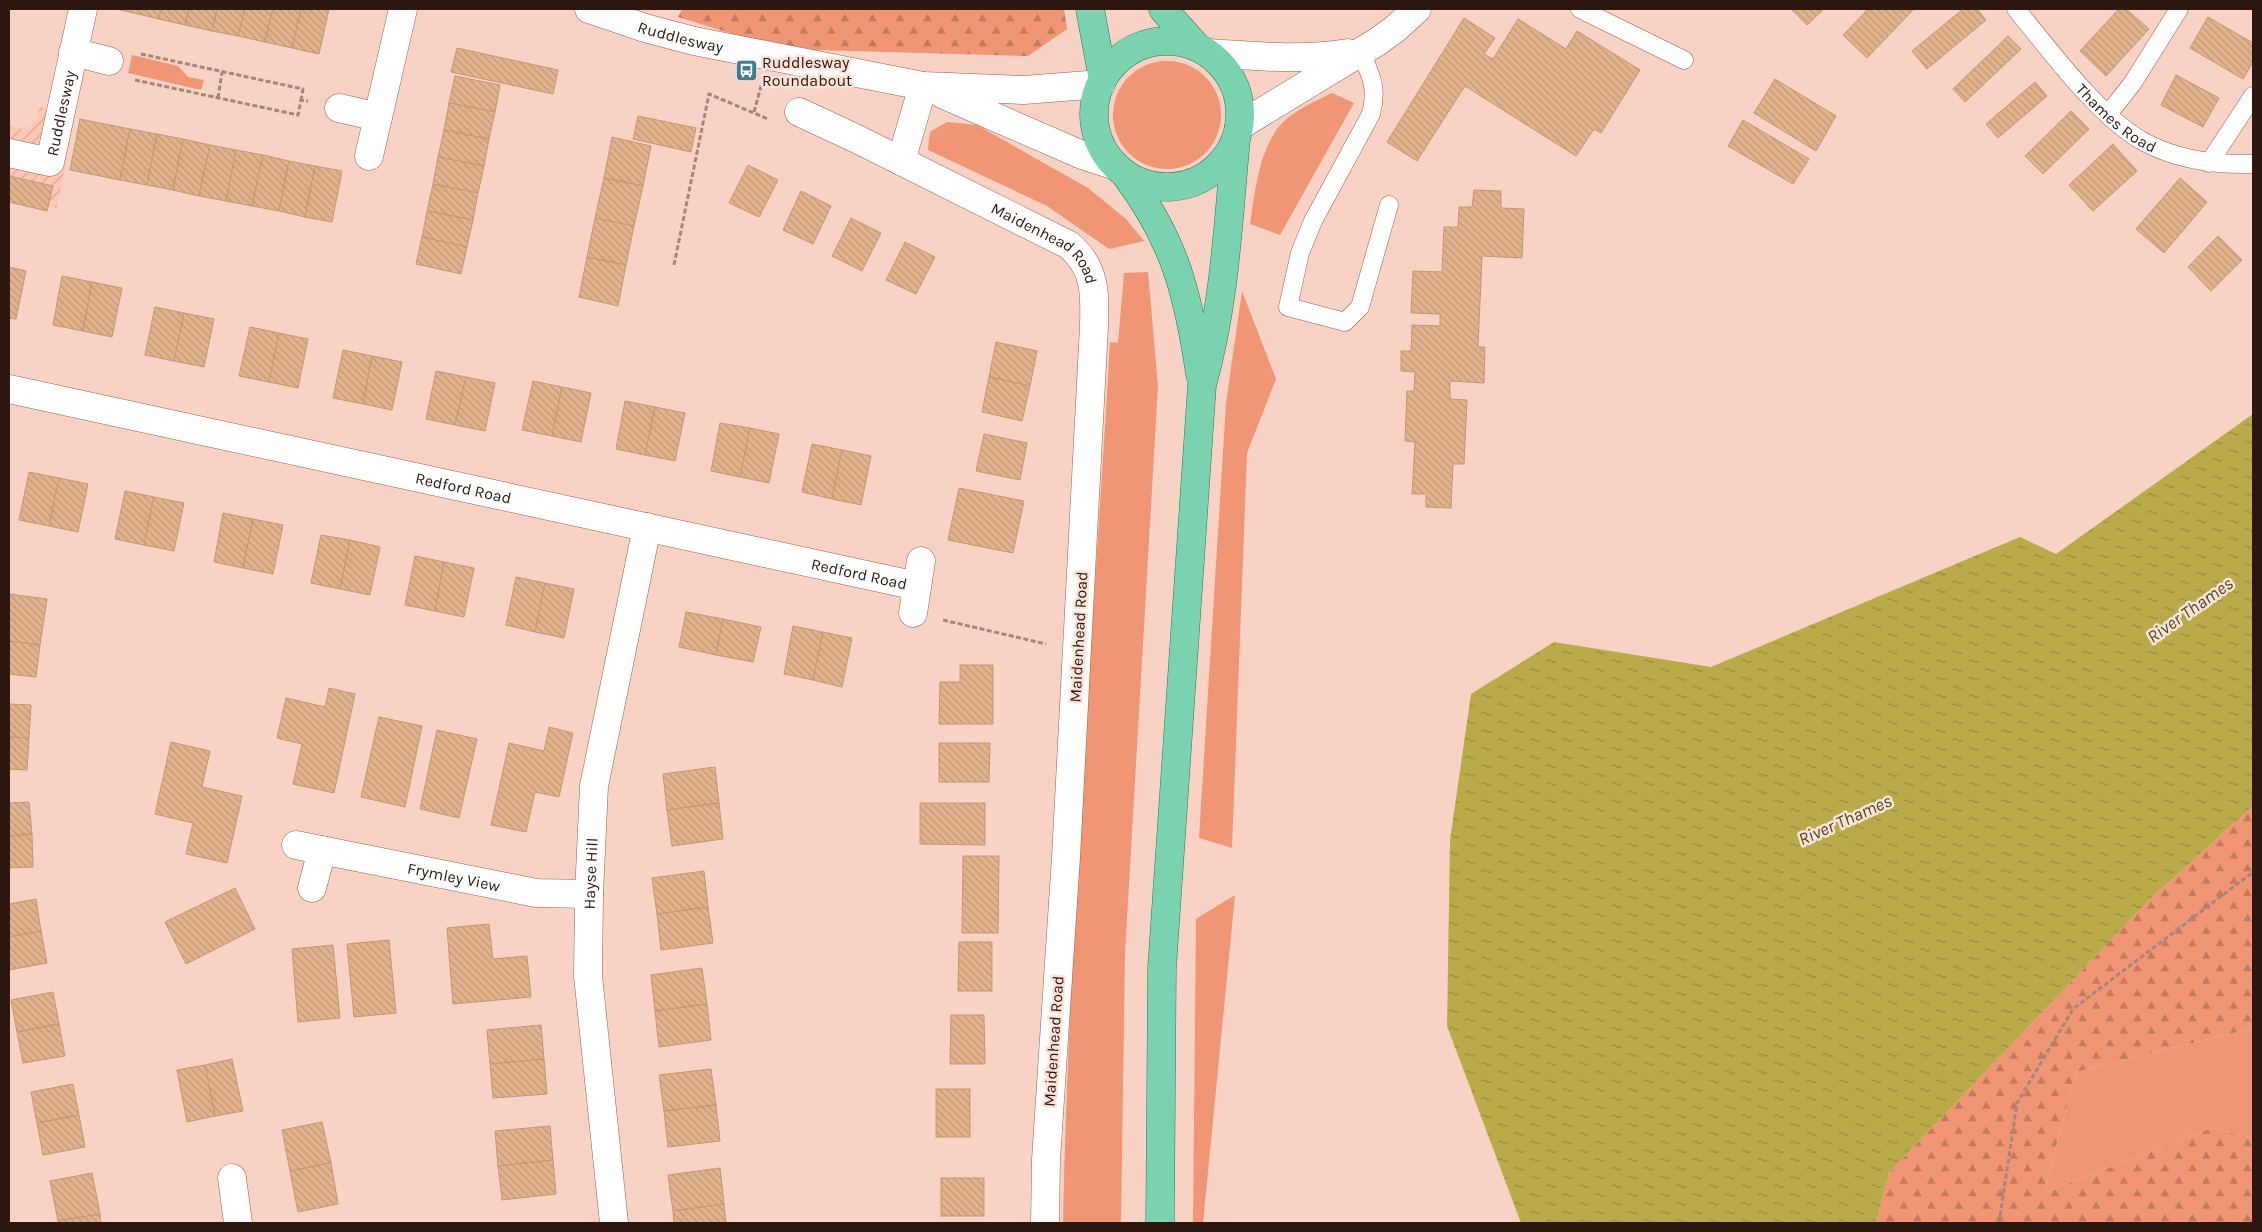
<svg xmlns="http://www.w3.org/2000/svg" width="2262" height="1232" viewBox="0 0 2262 1232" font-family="Karla,sans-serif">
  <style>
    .industrial { fill: url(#industrial-furrows) }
    .green { fill: #f19675 }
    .forest { fill: url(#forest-firs) }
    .water { fill: url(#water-ripples) }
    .building { fill: url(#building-back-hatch); stroke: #c59772 }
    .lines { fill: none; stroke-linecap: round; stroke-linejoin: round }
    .lane-casing { stroke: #95604d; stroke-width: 19 }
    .street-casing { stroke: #95604d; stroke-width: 29 }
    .primary-casing { stroke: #267d55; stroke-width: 29 }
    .path { stroke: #a5867b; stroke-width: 3; stroke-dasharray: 5 2.5; stroke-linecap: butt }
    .lane { stroke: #fff; stroke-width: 18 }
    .street { stroke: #fff; stroke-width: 28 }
    .primary { stroke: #7ad2af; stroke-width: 28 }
    .labels { text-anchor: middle; stroke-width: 5; stroke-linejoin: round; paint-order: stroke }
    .street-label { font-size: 16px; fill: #2d1710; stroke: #fce3da }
    .poi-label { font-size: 16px; fill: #2d1710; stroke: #fce3da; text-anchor: start }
    .water-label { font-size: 18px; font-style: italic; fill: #4e471f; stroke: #fce3da }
  </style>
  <defs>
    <pattern id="industrial-furrows" width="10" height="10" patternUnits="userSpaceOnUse" patternTransform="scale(1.25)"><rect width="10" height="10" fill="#fdc7b3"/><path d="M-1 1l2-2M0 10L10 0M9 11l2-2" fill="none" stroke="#d9aa99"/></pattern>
    <pattern id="forest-firs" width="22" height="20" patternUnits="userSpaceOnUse" patternTransform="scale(1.25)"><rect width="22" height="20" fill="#f19675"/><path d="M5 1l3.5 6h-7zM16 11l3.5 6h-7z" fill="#c4795f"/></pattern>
    <pattern id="water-ripples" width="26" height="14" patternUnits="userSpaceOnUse" patternTransform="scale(1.25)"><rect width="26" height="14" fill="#baab4a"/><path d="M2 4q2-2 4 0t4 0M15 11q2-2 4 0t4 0" fill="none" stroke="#988a3c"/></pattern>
    <pattern id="building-back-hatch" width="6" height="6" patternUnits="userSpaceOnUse" patternTransform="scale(1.25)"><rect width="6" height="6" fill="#e1b28c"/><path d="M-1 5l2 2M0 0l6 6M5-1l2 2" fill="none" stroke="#c19878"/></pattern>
  </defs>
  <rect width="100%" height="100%" fill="#f7d2c5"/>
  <!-- industrial -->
  <polygon class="industrial" points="40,107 75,114 57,208 9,197 9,126 22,129 34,124"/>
  <!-- green -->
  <g class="green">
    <polygon points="132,55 178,66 188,77 204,80 201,90 128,73"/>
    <circle cx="1167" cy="115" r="54"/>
    <path d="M1332,93L1354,103L1280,235L1250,224C1255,193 1258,159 1275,132C1286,114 1314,102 1332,93Z"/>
    <polygon points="947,122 977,125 1088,188 1126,219 1144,241 1109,249 1047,206 928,150 930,132"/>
    <path d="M1148,272L1158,386L1125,953L1121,1223H1063C1069,929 1093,636 1110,342L1118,343L1124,273Z"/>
    <polygon points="1242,291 1276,379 1247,453 1232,848 1199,838 1226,404"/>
    <polygon points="1235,895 1203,1223 1193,1223 1196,919"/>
    <polygon points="2253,1028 2253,1138 2212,1128 2044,1193 2076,1072"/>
  </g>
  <!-- forest -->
  <g class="forest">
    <polygon points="682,9 1064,9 1067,29 1028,56 781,49 678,17"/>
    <polygon points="2253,806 2253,1028 2076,1072 2044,1193 2212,1128 2253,1138 2253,1223 1876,1223 1889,1173 2149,900"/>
  </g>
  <!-- water -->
  <polygon class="water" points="2253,414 2253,806 2149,900 1889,1173 1876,1223 1521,1223 1447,1026 1450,840 1471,694 1554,642 1711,667 2020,537 2056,554"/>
  <!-- building -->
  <g class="building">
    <polygon points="117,9 161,9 159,19"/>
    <polygon points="161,9 189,9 185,25 159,19"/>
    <polygon points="189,9 217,9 212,31 185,25"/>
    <polygon points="217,9 245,9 238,36 212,31"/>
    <polygon points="245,9 273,9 265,42 238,36"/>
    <polygon points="273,9 301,9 292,48 265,42"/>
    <polygon points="301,9 329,9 319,54 292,48"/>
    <polygon points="1794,9 1824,9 1807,25 1792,10"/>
    <polygon points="1868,9 1913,10 1867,58 1843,35"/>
    <polygon points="1963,9 1977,9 1986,20 1927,69 1912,51"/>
    <polygon points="2119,9 2126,9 2149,29 2106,76 2080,51"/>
    <polygon points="2208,17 2253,43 2253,62 2243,79 2190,48"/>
    <polygon points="1464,18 1495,38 1484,54 1493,59 1518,19 1566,49 1577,31 1640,70 1601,133 1594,129 1576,156 1465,86 1417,161 1387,142"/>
    <polygon points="2008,36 2021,49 1965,102 1953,89"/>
    <polygon points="457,48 558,70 553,94 451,72"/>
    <polygon points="2176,75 2219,98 2203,127 2161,105"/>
    <polygon points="455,76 500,85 495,112 449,103"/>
    <polygon points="1775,79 1836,116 1816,151 1754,113"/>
    <polygon points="2035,82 2047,96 1998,138 1986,124"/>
    <polygon points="449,103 495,112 489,139 444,130"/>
    <polygon points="2071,111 2089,129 2043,174 2025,156"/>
    <polygon points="638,116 696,128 691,152 633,139"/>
    <polygon points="80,119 130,129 120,180 70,170"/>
    <polygon points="1743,120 1809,159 1793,184 1728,146"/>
    <polygon points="130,129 157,134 147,185 120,180"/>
    <polygon points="444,130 489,139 484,166 438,157"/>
    <polygon points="157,134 183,139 173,190 147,185"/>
    <polygon points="612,137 651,146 643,186 604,178"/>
    <polygon points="183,139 210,145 199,196 173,190"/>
    <polygon points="2113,144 2137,171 2093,211 2069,185"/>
    <polygon points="210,145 236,150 226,201 199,196"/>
    <polygon points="236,150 263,155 252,206 226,201"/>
    <polygon points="263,155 289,161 279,211 252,206"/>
    <polygon points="438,157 484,166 478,193 433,184"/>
    <polygon points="289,161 315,166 305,217 279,211"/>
    <polygon points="748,165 778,180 759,217 729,203"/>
    <polygon points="315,166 342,171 332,222 305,217"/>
    <polygon points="9,176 53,186 47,211 9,202"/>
    <polygon points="604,178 643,186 634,226 595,218"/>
    <polygon points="2180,178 2207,202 2164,253 2136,229"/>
    <polygon points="433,184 478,193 473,220 427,211"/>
    <polygon points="1474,190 1501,191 1501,208 1524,209 1522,258 1482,256 1478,347 1485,347 1484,383 1450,381 1450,399 1467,400 1464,464 1453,464 1451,508 1426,507 1426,494 1412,494 1415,442 1405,441 1407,391 1414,391 1415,372 1401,371 1401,351 1411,351 1412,325 1440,326 1440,314 1411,313 1413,271 1442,272 1444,227 1458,227 1459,207 1472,207"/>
    <polygon points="801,191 831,206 813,244 783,230"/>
    <polygon points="427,211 473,220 467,247 422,237"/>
    <polygon points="595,218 634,226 626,265 587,257"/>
    <polygon points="851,218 881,233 862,271 832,256"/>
    <polygon points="2218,236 2242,260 2211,291 2188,267"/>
    <polygon points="422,237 467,247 461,274 416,264"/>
    <polygon points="905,242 935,257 916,294 886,280"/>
    <polygon points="587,257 626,265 618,306 579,297"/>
    <polygon points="9,267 26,271 16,319 9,318"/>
    <polygon points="62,276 92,282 83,331 53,325"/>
    <polygon points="92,282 122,288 112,337 83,331"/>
    <polygon points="155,307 184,313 174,361 145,355"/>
    <polygon points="184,313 214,319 204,367 174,361"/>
    <polygon points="250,327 279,333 269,382 239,376"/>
    <polygon points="279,333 308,339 298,388 269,382"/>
    <polygon points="996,342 1037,351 1030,386 989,377"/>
    <polygon points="343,350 372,356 363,404 333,398"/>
    <polygon points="372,356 402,362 392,410 363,404"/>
    <polygon points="436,371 466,377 455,425 426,419"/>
    <polygon points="466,377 495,383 485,431 455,425"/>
    <polygon points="989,377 1030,386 1022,421 982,412"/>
    <polygon points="533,381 562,387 552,436 522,430"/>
    <polygon points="562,387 591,393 581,442 552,436"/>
    <polygon points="625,401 655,407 645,455 616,449"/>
    <polygon points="655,407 685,413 675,461 645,455"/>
    <polygon points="720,423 750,428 740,477 711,471"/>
    <polygon points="750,428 779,434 769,483 740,477"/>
    <polygon points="984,434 1027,443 1020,480 976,471"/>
    <polygon points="812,444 842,450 832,499 802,492"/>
    <polygon points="842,450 871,456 861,505 832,499"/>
    <polygon points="29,472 59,478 49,526 19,520"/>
    <polygon points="59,478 88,484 78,532 49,526"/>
    <polygon points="959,488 1024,501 1013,553 948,540"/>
    <polygon points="125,491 154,497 144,545 115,539"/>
    <polygon points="154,497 184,503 174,551 144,545"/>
    <polygon points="223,513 253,519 243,568 214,562"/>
    <polygon points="253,519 283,525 273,574 243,568"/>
    <polygon points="321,535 350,540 340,589 311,583"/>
    <polygon points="350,540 380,547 370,595 340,589"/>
    <polygon points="415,556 444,562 435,611 405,605"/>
    <polygon points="444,562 474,568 464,617 435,611"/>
    <polygon points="516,577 545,583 535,632 506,625"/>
    <polygon points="545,583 574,589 564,638 535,632"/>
    <polygon points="9,594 47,599 40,645 9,641"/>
    <polygon points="686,612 723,619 716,655 679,647"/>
    <polygon points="723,619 761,627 753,662 716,655"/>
    <polygon points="793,626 823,632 813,680 784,674"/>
    <polygon points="823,632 852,638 842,687 813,680"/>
    <polygon points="9,641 40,645 36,677 9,674"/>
    <polygon points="960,665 993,665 993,724 939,724 940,682 960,682"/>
    <polygon points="329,688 355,694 334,793 293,784 302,744 277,738 286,698 325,707"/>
    <polygon points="9,704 31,705 29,738 9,737"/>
    <polygon points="379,717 422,726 405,807 361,797"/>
    <polygon points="549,727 573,733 559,797 535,792 526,832 491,825 509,743 544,751"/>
    <polygon points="437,730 477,739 459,818 420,809"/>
    <polygon points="9,737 29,738 27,770 9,769"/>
    <polygon points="171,742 210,751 202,787 242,796 227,863 186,854 193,823 155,814"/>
    <polygon points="939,743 990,743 989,782 939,782"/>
    <polygon points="715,767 719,803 667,810 663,774"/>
    <polygon points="29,802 32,834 9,836 9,803"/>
    <polygon points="719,803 723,839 672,846 667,810"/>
    <polygon points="920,803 985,803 985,845 920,844"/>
    <polygon points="32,834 33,867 9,868 9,836"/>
    <polygon points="963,856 999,856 998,933 962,933"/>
    <polygon points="704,871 708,907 657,914 652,878"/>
    <polygon points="235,888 255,929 186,964 165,922"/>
    <polygon points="36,899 41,931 9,937 9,904"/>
    <polygon points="708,907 713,943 661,950 657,914"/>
    <polygon points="489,924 493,959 527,956 531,997 453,1004 447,928"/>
    <polygon points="41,931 47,963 9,970 9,937"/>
    <polygon points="389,940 396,1013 354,1017 347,944"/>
    <polygon points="959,942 992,942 992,991 958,991"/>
    <polygon points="333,945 340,1018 298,1022 292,949"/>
    <polygon points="702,968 707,1004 655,1011 651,975"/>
    <polygon points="53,992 59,1024 17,1032 11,1000"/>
    <polygon points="707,1004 711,1040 659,1047 655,1011"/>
    <polygon points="951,1015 984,1015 985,1064 950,1064"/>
    <polygon points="59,1024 65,1056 23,1063 17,1032"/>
    <polygon points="541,1025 544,1059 490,1064 487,1030"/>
    <polygon points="232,1059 243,1111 215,1116 205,1065"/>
    <polygon points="544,1059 547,1094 493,1098 490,1064"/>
    <polygon points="205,1065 215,1116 187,1122 177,1070"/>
    <polygon points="711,1069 716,1105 664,1111 659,1075"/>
    <polygon points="73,1084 79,1115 37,1123 31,1092"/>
    <rect x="936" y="1089" width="34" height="48"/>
    <polygon points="716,1105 720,1141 668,1147 664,1111"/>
    <polygon points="79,1115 85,1147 43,1155 37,1123"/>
    <polygon points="322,1122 331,1163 290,1171 282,1130"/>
    <polygon points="550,1126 553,1160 498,1166 495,1131"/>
    <polygon points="553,1160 556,1194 502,1200 498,1166"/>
    <polygon points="331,1163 338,1204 298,1212 290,1171"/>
    <polygon points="720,1168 724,1204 673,1211 668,1175"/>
    <polygon points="92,1173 100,1214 58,1221 50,1181"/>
    <rect x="941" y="1178" width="43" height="38"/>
    <polygon points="724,1204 726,1223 674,1223 673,1211"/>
    <polygon points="100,1214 101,1223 59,1223 58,1221"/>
  </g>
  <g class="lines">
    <defs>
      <g id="lane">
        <polyline points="1580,9 1684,60"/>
        <path id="s1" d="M2016,9C2049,49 2101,120 2146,143C2179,160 2216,165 2253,164"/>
        <path d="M1360,51C1371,75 1378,88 1371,114L1313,221L1300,253L1288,307L1345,322L1360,307L1389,205"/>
        <polyline points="2108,114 2132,84 2179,9"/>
        <polyline points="2209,163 2253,96"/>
      </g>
      <g id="street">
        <path id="s2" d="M589,9L645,28L694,41L923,86L1024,90L1101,84"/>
        <polyline points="73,52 109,61"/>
        <path d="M1208,53C1255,56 1301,61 1348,53"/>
        <polyline points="942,94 1082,155 1116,166"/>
        <polyline points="339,108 378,117"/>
        <path id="s3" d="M799,112L857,139L1069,245C1096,268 1095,294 1094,326L1066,857L1046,1160L1045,1223"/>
        <polyline points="1239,126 1377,42 1395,29 1417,9"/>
        <path id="s4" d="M9,153L50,162L83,9"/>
        <polyline points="369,156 403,9"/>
        <polyline points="901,161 923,86"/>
        <path id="s5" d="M9,389L917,586"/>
        <polyline points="913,613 921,561"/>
        <path id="s6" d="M296,845L536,893L589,894"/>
        <polyline points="312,888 322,850"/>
        <polyline points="232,1178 238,1223"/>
        <path id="s7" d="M614,1223L588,976L589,894L594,786L647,527"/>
      </g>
      <g id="primary">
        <polyline points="1090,9 1103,79"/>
        <polyline points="1163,9 1196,46"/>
        <circle cx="1167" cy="114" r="73"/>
        <path d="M1125,174C1175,241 1188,293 1200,374"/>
        <path d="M1160,1223L1162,968L1202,385C1225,304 1228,223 1236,139"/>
      </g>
    </defs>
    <!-- lane casing -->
    <use href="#lane" class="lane-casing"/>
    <!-- street casing -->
    <use href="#street" class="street-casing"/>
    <!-- primary casing -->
    <use href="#primary" class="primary-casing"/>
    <!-- path -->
    <g class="path">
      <polyline points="141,54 303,89 301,100"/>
      <polyline points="135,80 298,115 301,100 308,101"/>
      <polyline points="218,98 222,72"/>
      <polyline points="754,112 761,86"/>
      <polyline points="674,265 709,94 768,119"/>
      <polyline points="943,620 1046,644"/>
      <polyline points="1999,1223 2017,1103 2073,1009 2253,872"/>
    </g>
    <!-- lane -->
    <use href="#lane" class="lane"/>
    <!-- street -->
    <use href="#street" class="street"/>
    <!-- primary -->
    <use href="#primary" class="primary"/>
  </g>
  <!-- icons -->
  <defs>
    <symbol id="bus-square" viewBox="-11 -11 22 22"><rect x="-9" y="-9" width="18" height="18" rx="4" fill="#3e7e92" stroke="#fce3da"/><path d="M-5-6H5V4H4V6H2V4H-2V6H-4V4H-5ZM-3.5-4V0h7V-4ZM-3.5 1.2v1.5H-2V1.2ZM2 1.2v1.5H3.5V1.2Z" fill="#fff"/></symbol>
  </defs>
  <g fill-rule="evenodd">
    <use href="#bus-square" x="734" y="58" width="25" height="25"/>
  </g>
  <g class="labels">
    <!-- street labels -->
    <g class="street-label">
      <text dy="6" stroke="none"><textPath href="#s2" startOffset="96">Ruddlesway</textPath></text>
      <text dy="6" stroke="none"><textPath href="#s4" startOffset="92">Ruddlesway</textPath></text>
      <text dy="6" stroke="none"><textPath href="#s1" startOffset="149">Thames Road</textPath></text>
      <text dy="6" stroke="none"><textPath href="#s3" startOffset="281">Maidenhead Road</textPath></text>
      <text dy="6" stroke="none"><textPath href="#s5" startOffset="465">Redford Road</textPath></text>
      <text dy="6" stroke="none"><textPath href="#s5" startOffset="870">Redford Road</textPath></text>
      <text transform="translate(1078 637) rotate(-87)" y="6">Maidenhead Road</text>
      <text dy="6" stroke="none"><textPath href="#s7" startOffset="351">Hayse Hill</textPath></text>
      <text dy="6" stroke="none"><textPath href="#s6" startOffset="161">Frymley View</textPath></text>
      <text transform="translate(1053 1041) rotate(-86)" y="6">Maidenhead Road</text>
    </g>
    <!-- poi labels -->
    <g class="poi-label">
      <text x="762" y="68">Ruddlesway<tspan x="762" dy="18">Roundabout</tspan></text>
    </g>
    <!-- water labels -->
    <g class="water-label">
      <text transform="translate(2190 610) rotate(-35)" y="6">River Thames</text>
      <text transform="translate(1845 820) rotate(-24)" y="6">River Thames</text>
    </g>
  </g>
  <!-- border -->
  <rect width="2262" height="1232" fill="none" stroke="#2d1710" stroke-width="20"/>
</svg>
